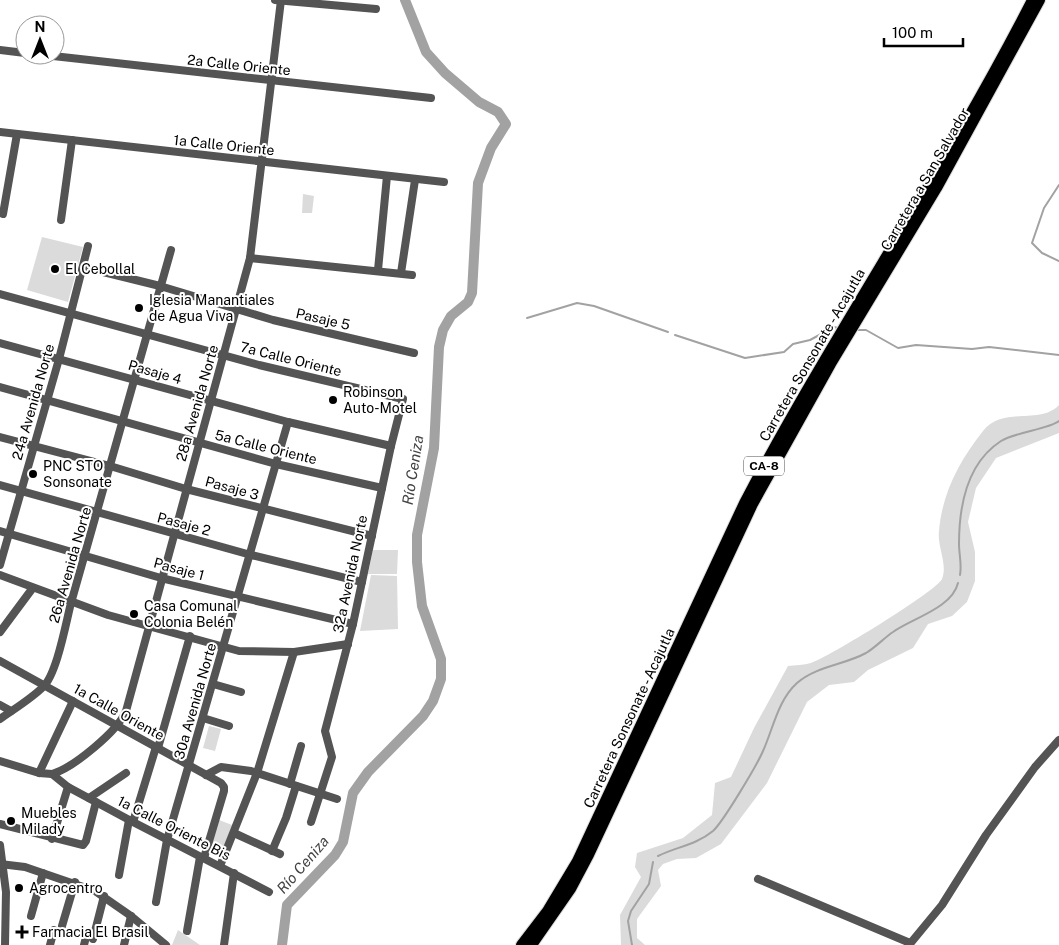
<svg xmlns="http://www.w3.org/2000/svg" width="1059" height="945" viewBox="0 0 1059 945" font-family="'Public Sans',sans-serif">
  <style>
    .green { fill: #dbdbdb }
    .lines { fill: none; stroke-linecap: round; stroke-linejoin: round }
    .stream { stroke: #a2a2a2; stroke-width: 2 }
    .river { stroke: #a2a2a2; stroke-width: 10 }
    .highway-casing { stroke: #dbdbdb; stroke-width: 12 }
    .minor { stroke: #545454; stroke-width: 8 }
    .highway { stroke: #000; stroke-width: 10 }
    .poi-dot { fill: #000; stroke: #fff; stroke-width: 2 }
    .labels { text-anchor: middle; stroke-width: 4; stroke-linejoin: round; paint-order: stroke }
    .shield { fill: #fff; stroke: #4c4c4c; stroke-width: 1 }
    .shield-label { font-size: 12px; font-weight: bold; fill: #000 }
    .street-label { font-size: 14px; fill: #000; stroke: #fff }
    .poi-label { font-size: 14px; fill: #000; stroke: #fff; text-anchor: start }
    .water-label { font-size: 15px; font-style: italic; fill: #434343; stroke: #fff }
  </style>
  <rect width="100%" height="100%" fill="#fff"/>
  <!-- green -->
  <g class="green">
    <polygon points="303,194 314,196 312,213 302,213"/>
    <polygon points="42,237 83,247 68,302 27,290"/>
    <path d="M1059,405V433L996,458L976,488L968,522L975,552V581L967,602L952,616L928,624L913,648L868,670L854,682L829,685L807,702L767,783L721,844L696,858L677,859L663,864L658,870L661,886L637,919V938L645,945H621L620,915L641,877L635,867L637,853L683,838L712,815L715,783L731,777L754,728L788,666C795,665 804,665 811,663C827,658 937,591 942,579C948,564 937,547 939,531C942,493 960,460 983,431C1002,406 1041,425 1059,405Z"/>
    <polygon points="373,550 398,550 397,574 368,574"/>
    <polygon points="371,575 397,576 398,629 360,631"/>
    <polygon points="209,726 221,729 215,751 203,748"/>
    <polygon points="219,820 232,825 223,849 210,844"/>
    <polygon points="178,930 200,945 172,945"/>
  </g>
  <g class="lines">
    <!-- stream -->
    <g class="stream">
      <polyline points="1059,185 1044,208 1032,243 1042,253 1059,261"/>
      <polyline points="527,318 577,303 594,306 668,332"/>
      <polyline points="858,330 866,330 898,348 916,345 972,349 989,347 1059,355"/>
      <polyline points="675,335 745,358 784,352 793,344 810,340 834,327 838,328"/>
      <path d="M960,575C962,565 959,554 959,544C959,507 967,463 1001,441C1016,432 1049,429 1059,421"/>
      <path d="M658,856C676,847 696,845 713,831C723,822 757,765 763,751C773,729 778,700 797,683C817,666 844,665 866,653C876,647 884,638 893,632C913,618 952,608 958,583"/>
      <polyline points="632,945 628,921 631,911 649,884 653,862"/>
    </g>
    <!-- river -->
    <polyline class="river" points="282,945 287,905 335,855 343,842 353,793 368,772 423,716 433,701 441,679 441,659 422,606 417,562 417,535 434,448 439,347 443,330 451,316 468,302 472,293 478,183 491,148 506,124 498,112 479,102 445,73 426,52 405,0"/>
    <defs>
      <g id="highway">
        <path d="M521,945L547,911L577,861L744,503C834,332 944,172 1032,0"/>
        <polyline points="532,945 571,889 589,855 753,504 831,364 937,188 1040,0"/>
      </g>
    </defs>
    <!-- highway casing -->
    <use href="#highway" class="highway-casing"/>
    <!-- minor -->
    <g class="minor">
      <polyline points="275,0 376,9"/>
      <polyline points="0,50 25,53"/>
      <polyline points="44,55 431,98"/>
      <polyline points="0,132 444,182"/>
      <polyline points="3,214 17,134"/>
      <polyline points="61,220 72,140"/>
      <polyline points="250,258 412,275"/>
      <polyline points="83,267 160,286 273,320 414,353"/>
      <polyline points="378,270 387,176"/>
      <polyline points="401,273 415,180"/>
      <polyline points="0,294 259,365 403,399 391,446 353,624 325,731 332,757 311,822"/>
      <polyline points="0,343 288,422 391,446"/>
      <polyline points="0,387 276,464 382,488"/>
      <polyline points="0,437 110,466 186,489 372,536"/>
      <polyline points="0,485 251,555 362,582"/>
      <polyline points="0,531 161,578 353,624"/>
      <polyline points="0,565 59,359 88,246"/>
      <polyline points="0,575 108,615 239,651 294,652 348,644"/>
      <polyline points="0,632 32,589"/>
      <polyline points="0,661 221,783 224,787 224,791 204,858"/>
      <polyline points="213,684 241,692"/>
      <polyline points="0,705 11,711"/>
      <polyline points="203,718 229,726"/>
      <path d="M0,719C14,709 31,699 43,687C57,674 66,622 71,603L171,250"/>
      <polyline points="158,748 190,636"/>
      <polyline points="0,761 39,773 52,774 68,787 133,822 269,892"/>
      <polyline points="39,773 73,701"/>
      <path d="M52,774C73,768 118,731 126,711L250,258L281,0"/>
      <polyline points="206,775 221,767 251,771 337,799"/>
      <polyline points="290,784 301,746"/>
      <polyline points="89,798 126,773"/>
      <polyline points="133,822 156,747"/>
      <polyline points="0,824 83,845 86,841 96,802"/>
      <polyline points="234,833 280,854"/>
      <polyline points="52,839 68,787"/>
      <polyline points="0,845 6,892 5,945"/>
      <polyline points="272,851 286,818 296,786"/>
      <polyline points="0,864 25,867 95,891 131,916 166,945"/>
      <polyline points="220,866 257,773 294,652"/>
      <polyline points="119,875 129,820"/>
      <polyline points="758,879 910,943"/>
      <polyline points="156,902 167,840 288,422"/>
      <polyline points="31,916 43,873"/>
      <polyline points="62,926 75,882"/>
      <polyline points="187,931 200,857"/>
      <polyline points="93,939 104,896"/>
      <polyline points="50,945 54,930"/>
      <polyline points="84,945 85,941"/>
      <polyline points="124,945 131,916"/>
      <polyline points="224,945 234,873"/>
      <polyline points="909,945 942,905 986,835 1035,767 1059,740"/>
    </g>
    <!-- highway -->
    <use href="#highway" class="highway"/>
  </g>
  <!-- markers -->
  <g class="poi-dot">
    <circle cx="55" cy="269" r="5"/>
    <circle cx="139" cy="308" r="5"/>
    <circle cx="333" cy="400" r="5"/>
    <circle cx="33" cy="474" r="5"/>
    <circle cx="134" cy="614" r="5"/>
    <circle cx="11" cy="821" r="5"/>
    <circle cx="19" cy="888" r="5"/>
    <path d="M19.5 924.5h5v5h5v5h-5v5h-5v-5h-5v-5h5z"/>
  </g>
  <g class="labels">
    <!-- shield labels -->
    <rect class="shield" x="744" y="456.5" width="40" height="19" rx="4"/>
    <g class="shield-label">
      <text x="764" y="470">CA-8</text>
    </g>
    <!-- street labels -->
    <g class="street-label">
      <text transform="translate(239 65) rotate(6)" y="5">2a Calle Oriente</text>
      <text transform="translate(224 145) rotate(6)" y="5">1a Calle Oriente</text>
      <text transform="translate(925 179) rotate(-60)" y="5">Carretera a San Salvador</text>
      <text transform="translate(323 319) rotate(13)" y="5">Pasaje 5</text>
      <text transform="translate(812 355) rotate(-60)" y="5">Carretera Sonsonate - Acajutla</text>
      <text transform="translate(291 359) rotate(14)" y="5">7a Calle Oriente</text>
      <text transform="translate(155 372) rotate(16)" y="5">Pasaje 4</text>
      <text transform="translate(33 402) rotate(-74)" y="5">24a Avenida Norte</text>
      <text transform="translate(197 403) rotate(-74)" y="5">28a Avenida Norte</text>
      <text transform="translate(266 447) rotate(14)" y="5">5a Calle Oriente</text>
      <text transform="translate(232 488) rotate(15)" y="5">Pasaje 3</text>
      <text transform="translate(184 524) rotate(15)" y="5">Pasaje 2</text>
      <text transform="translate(70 565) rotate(-74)" y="5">26a Avenida Norte</text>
      <text transform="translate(179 569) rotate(15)" y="5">Pasaje 1</text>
      <text transform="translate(350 574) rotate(-78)" y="5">32a Avenida Norte</text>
      <text transform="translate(195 701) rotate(-74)" y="5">30a Avenida Norte</text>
      <text transform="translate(119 712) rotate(29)" y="5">1a Calle Oriente</text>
      <text transform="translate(629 718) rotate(-65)" y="5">Carretera Sonsonate - Acajutla</text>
      <text transform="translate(174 828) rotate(27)" y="5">1a Calle Oriente Bis</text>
    </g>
    <!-- poi labels -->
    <g class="poi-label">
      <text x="65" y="274">El Cebollal</text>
      <text x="149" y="305">Iglesia Manantiales<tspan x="149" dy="16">de Agua Viva</tspan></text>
      <text x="343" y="397">Robinson<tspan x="343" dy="16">Auto-Motel</tspan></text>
      <text x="43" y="471">PNC STO<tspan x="43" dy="16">Sonsonate</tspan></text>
      <text x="144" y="611">Casa Comunal<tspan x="144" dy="16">Colonia Belén</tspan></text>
      <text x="21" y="818">Muebles<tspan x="21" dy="16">Milady</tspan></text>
      <text x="29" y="893">Agrocentro</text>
      <text x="32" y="937">Farmacia El Brasil</text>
    </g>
    <!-- water labels -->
    <g class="water-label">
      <text transform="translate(413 470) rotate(-81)" y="5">Río Ceniza</text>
      <text transform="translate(303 865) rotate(-49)" y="5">Río Ceniza</text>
    </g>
  </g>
  <!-- north arrow -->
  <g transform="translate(40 40)"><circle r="24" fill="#ffffff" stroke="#999999"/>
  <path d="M0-4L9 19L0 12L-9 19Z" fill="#000000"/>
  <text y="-8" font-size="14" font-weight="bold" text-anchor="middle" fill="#000000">N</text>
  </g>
  <!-- scale -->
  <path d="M884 38v8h79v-8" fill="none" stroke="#000000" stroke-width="2.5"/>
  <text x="892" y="38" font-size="15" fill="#000000" stroke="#ffffff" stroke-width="4" paint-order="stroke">100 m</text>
</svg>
